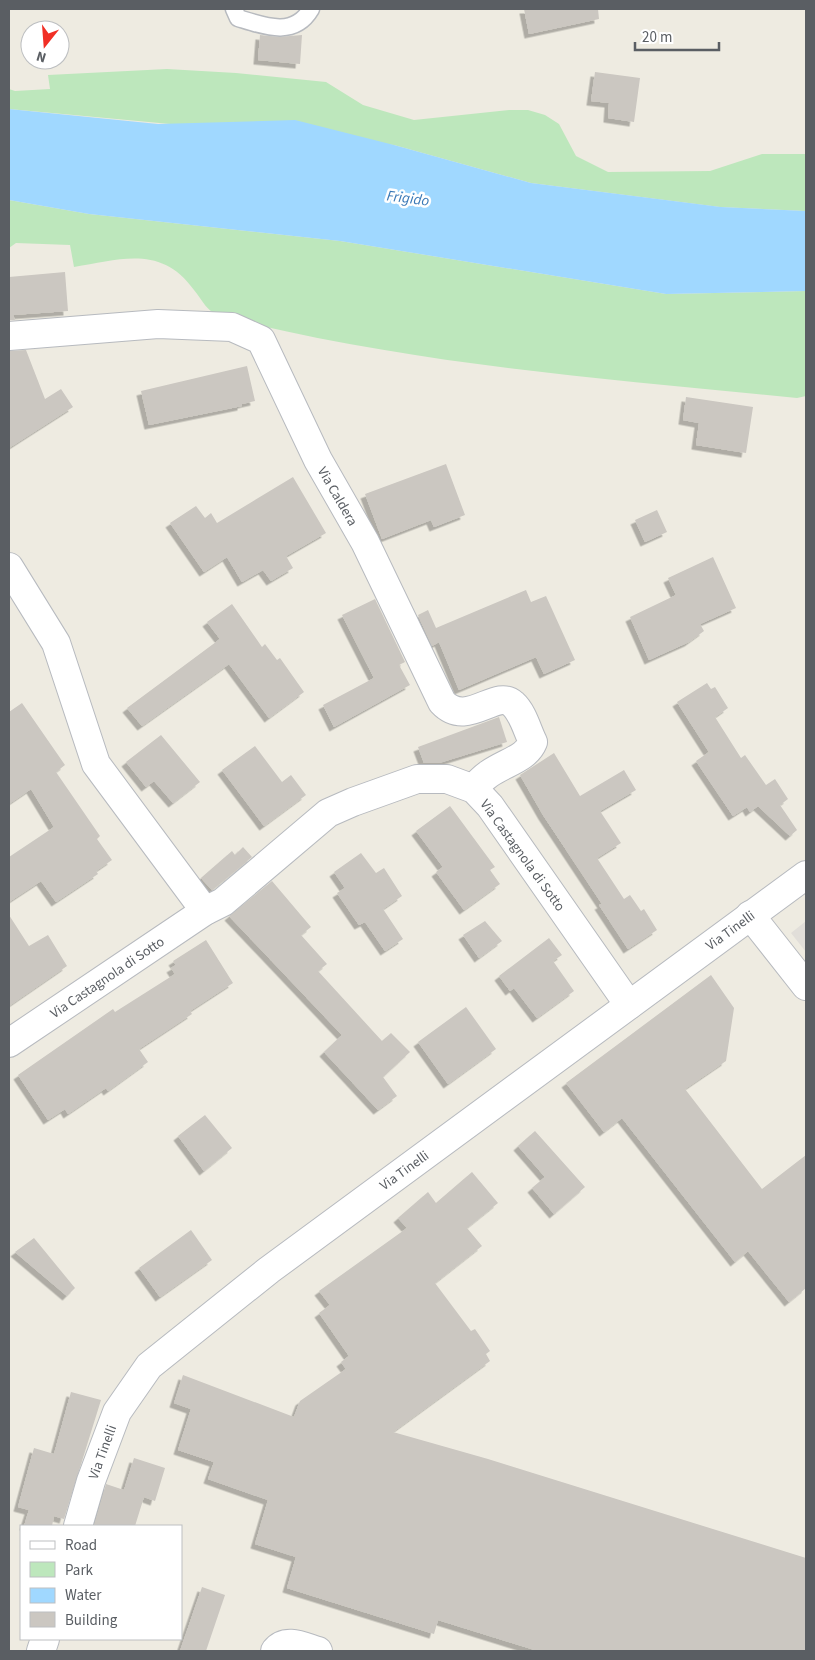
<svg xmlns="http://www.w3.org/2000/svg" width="815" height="1660" viewBox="0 0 815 1660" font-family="'Source Sans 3',sans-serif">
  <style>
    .industrial { fill: #e1ded9 }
    .green { fill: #bde7bc }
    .water { fill: #a0d8ff }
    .building { fill: #cbc7c1; filter: url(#shadow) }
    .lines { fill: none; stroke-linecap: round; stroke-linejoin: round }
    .lane-casing { stroke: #b7babf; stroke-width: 19 }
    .street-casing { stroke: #b7babf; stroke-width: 30 }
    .lane { stroke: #fff; stroke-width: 16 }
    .street { stroke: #fff; stroke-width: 28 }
    .labels { text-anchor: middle; stroke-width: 5; stroke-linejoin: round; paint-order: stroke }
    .street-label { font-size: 14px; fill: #5a5e63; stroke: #fff }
    .water-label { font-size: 15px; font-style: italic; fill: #3978b6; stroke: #fff }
  </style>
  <defs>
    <filter id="shadow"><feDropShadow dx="-4.5" dy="4.5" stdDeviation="0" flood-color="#0004"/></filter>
  </defs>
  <rect width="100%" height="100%" fill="#eeebe1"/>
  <!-- industrial -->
  <polygon class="industrial" points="806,921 806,952 791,933"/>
  <!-- green -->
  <g class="green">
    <polygon points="167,69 236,73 326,82 363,105 414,120 509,110 528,110 545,115 559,124 576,156 608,172 710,171 762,154 806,154 806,211 720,207 531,183 394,145 9,109 9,89 15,91 50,89 48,75"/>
    <path d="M9,200L89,214L340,241L666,294L806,291V396L797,398C603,379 409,364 220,316C208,313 202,300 194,290C162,245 121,259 74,267L70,245L16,243L9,248Z"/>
  </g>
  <!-- water -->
  <polygon class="water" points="9,109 158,124 295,120 394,145 531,183 721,207 806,211 806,291 666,294 340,241 89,214 9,200"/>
  <!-- building -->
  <g class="building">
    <polygon points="524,9 598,9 599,19 529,34"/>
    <polygon points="260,35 278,37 302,35 300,64 258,60"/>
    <polygon points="595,72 640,78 634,122 608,118 609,103 591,101"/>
    <polygon points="65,272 68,311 13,315 15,320 9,320 9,277"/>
    <polygon points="26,350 45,399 61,389 73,407 9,448 9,351"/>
    <polygon points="247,366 255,401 242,404 242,406 149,425 141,391"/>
    <polygon points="686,397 753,407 746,453 696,445 699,423 683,420"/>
    <polygon points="446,464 465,515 434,527 431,520 382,539 365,494"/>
    <polygon points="293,477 326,533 286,556 293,568 271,581 263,570 242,582 227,557 204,572 170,523 196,506 205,518 211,513 217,523"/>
    <polygon points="657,510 667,532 645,542 635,520"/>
    <polygon points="713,557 736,608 700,624 704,631 689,642 649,660 630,617 676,595 668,578"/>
    <polygon points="526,590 531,602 546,596 575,660 544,674 536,657 459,690 439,642 432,646 418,615 428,610 436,628"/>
    <polygon points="375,599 405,662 399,665 410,685 334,727 323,705 374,678 342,615"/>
    <polygon points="232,604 262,647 265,644 277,660 280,658 304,692 269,718 229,664 142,726 127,708 220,639 207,622"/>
    <polygon points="707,683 711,689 715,687 728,708 715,717 741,758 745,755 766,785 775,779 788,799 780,805 797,830 790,836 758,806 750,812 747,807 733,816 696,761 709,752 677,702"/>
    <polygon points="22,703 65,765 56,772 100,836 97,839 112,860 96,871 98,874 56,902 41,881 9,902 9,857 54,827 31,789 9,804 9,712"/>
    <polygon points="499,717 507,742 439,763 424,763 418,747"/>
    <polygon points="161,735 200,782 173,803 154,781 146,787 126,762"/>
    <polygon points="255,746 282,782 291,775 306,795 264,826 222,770"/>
    <polygon points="554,753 580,796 624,770 636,790 600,811 621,843 597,858 624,899 630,895 641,911 644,909 657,930 628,949 599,905 602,904 543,815 520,775"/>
    <polygon points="450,806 495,867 490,870 500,884 464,910 436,872 443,867 416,831"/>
    <polygon points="243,847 252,857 212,890 201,878 232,851 235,855"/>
    <polygon points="361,853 376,873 384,868 402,896 383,909 403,939 385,951 365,922 359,925 337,893 345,888 334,872"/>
    <polygon points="272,881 311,927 301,935 327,964 318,971 382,1041 391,1033 410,1052 383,1077 397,1096 378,1110 324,1052 342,1035 229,916"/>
    <polygon points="9,915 29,946 48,935 67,966 9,1006"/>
    <polygon points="485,921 502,941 479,958 463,935"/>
    <polygon points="549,938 562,955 553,961 574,991 537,1018 514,988 510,991 499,976"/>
    <polygon points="206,940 233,983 190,1011 192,1014 139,1049 148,1062 108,1091 106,1088 68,1114 65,1109 48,1120 18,1075 113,1009 115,1012 175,974 171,968 176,965 173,961"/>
    <polygon points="711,975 734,1008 726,1061 685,1089 762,1189 806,1155 806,1288 789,1302 748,1251 735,1262 622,1118 604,1132 566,1083"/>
    <polygon points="466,1007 496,1049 448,1084 418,1042"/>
    <polygon points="205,1115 232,1148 204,1171 178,1136"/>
    <polygon points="535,1131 585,1187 554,1214 532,1188 545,1177 518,1146"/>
    <polygon points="472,1172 498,1203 467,1228 482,1246 435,1283 471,1331 475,1329 490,1351 486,1354 490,1361 393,1432 488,1459 806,1558 806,1651 538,1651 438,1620 434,1634 287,1588 296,1557 255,1544 268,1500 208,1479 214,1462 178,1450 191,1409 174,1403 183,1375 294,1417 300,1401 346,1369 341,1362 349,1356 319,1313 330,1305 319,1291 407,1228 398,1218 428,1192 436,1203"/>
    <polygon points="191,1230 212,1260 160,1297 139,1268"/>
    <polygon points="34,1238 75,1288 67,1296 15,1252"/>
    <polygon points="71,1392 101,1400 64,1519 54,1516 52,1526 24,1526 29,1510 18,1507 34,1448 54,1454"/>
    <polygon points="134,1458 165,1468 155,1501 144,1497 135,1526 94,1526 106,1484 124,1490"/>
    <polygon points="202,1587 225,1595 206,1651 180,1651"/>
  </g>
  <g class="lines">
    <defs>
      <path id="lane" d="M234,9L238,18C264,26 294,38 311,9"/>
      <g id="street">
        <path d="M9,336L158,324L232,327L261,340L318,460L365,542L442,702C467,729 496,688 513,704C523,713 527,730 533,742C524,764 491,763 474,789"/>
        <polyline points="9,567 56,643 96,764 205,911"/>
        <polyline points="750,915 806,986"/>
        <polyline points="9,1043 205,911 223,902 328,813 353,802 417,779 447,779 474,789 490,806 629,1005"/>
        <polyline points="78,1526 91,1481 117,1412 149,1366 269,1270 806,875"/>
        <polyline points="41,1651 45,1639"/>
        <path d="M275,1651C286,1637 304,1647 318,1651"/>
      </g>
    </defs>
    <!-- lane casing -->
    <use href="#lane" class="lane-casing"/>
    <!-- street casing -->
    <use href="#street" class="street-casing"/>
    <!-- lane -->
    <use href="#lane" class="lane"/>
    <!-- street -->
    <use href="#street" class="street"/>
  </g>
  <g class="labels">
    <!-- street labels -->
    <g class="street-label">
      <text transform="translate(338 496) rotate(60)" y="5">Via Caldera</text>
      <text transform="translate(523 855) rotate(54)" y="5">Via Castagnola di Sotto</text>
      <text transform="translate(730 930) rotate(-36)" y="5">Via Tinelli</text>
      <text transform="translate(107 977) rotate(-34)" y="5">Via Castagnola di Sotto</text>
      <text transform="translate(404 1170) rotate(-36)" y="5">Via Tinelli</text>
      <text transform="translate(102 1452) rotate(-70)" y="5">Via Tinelli</text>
    </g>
    <!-- water labels -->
    <g class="water-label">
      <text transform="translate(408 198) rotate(7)" y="5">Frigido</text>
    </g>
  </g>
  <!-- border -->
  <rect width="815" height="1660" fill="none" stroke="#5a5e63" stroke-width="20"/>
  <!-- legend -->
  <rect x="20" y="1525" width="162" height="115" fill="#ffffff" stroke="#bdbfc1"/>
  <rect x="30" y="1541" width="25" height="8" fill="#ffffff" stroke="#bdbfc1"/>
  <text x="65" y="1550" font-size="15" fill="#5a5e63">Road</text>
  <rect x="30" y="1562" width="25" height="15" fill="#bde7bc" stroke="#bdbfc1"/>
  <text x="65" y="1575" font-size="15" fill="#5a5e63">Park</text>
  <rect x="30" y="1588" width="25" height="15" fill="#a0d8ff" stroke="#bdbfc1"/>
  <text x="65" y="1600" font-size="15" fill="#5a5e63">Water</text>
  <rect x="30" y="1612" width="25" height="15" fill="#cbc7c1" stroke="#bdbfc1"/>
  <text x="65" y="1625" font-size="15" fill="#5a5e63">Building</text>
  <!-- north arrow -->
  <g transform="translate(45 45) rotate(197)"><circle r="24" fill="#ffffff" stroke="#bdbfc1"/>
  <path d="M0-4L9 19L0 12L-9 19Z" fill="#f12f25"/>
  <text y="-8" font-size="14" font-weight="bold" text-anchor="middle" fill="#5a5e63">N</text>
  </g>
  <!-- scale -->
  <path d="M635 42v8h84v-8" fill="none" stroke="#5a5e63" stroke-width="2.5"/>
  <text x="642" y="42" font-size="15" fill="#5a5e63" stroke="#ffffff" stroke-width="4" paint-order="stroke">20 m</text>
</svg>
